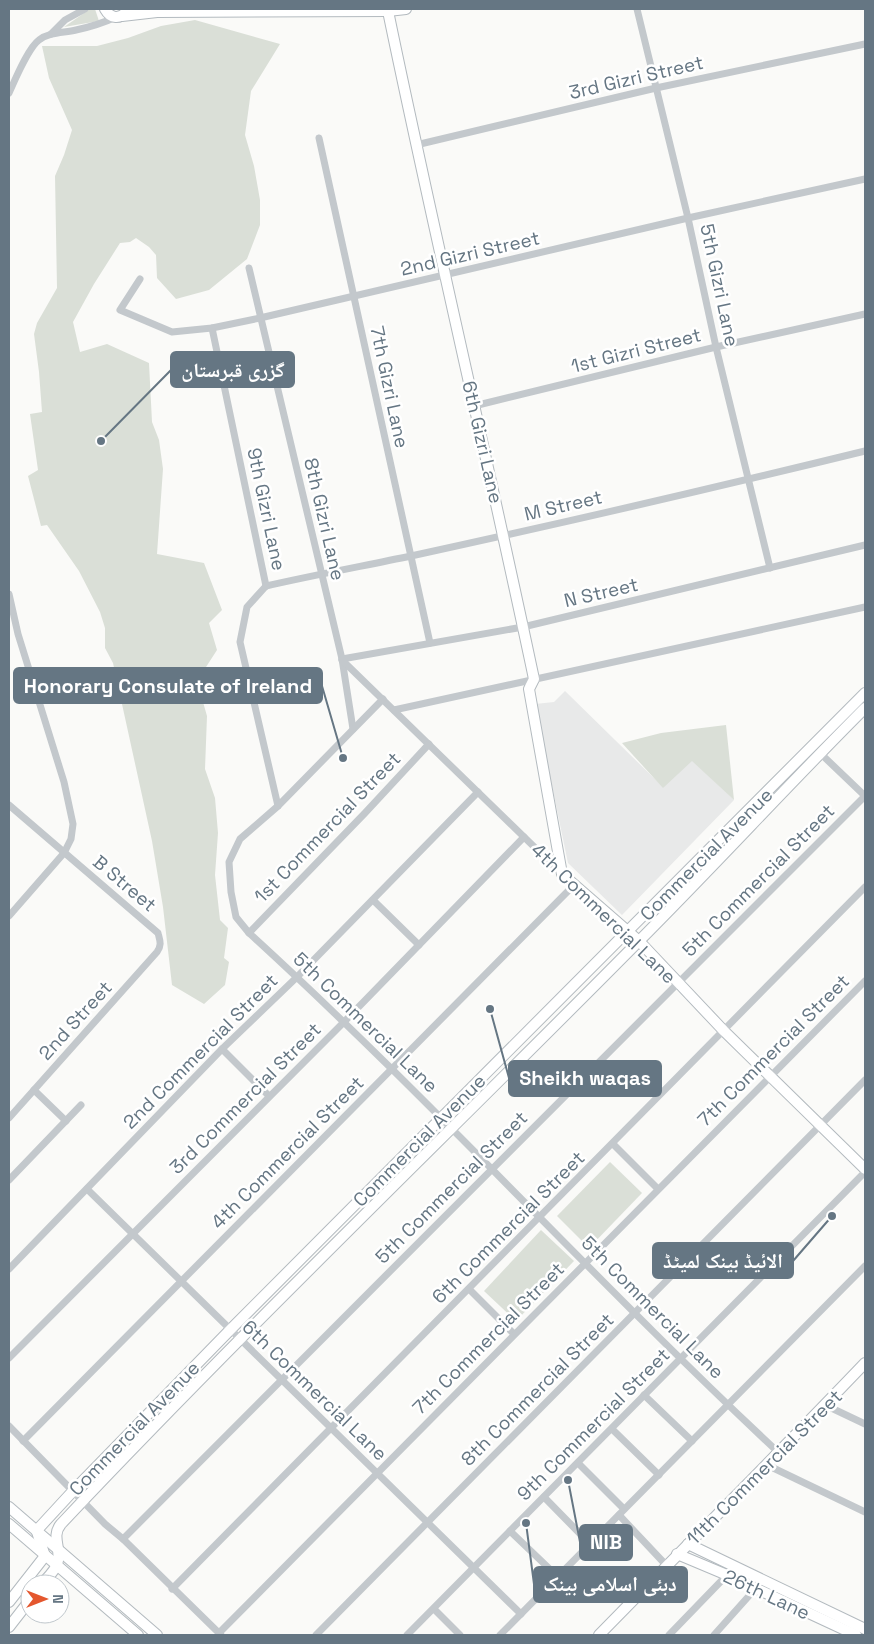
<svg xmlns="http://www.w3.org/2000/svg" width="874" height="1644" viewBox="0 0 874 1644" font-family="'Space Grotesk','Noto Naskh Arabic',sans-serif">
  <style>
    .built { fill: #e8e9e9 }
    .green { fill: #dadfd7 }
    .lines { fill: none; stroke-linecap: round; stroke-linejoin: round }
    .secondary-casing { stroke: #b3babf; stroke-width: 12 }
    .street { stroke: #c3c8cc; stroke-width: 7 }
    .secondary { stroke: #fff; stroke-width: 10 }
    .labels { text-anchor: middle; stroke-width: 5; stroke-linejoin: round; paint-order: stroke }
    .street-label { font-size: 19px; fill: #657683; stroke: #fff }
    .leader { fill: none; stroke: #657683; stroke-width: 2 }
    .callout-dot { fill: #657683; stroke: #fff; stroke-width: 2 }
    .callout { fill: #657683; stroke: #657683; stroke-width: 2 }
    .callout-label { font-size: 20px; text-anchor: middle; font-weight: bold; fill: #fff }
  </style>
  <rect width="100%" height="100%" fill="#fafaf8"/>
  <!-- built -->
  <polygon class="built" points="565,691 663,787 692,760 734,800 622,915 568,863 535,704 554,702"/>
  <!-- green -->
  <g class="green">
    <polygon points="90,9 95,9 99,21 64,27"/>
    <polygon points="195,20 280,44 251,91 245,135 254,166 260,200 260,225 247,259 209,290 176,299 157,278 156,255 149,247 136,238 130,242 120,243 94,284 73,322 80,352 107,344 149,363 152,422 159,440 163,469 157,554 204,563 222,610 209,623 217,650 197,681 207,716 205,769 215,798 218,833 215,875 220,920 228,928 224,958 229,962 225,985 204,1004 172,985 163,907 152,841 113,663 105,648 105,628 100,612 79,571 47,525 41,526 28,476 38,470 30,414 42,412 39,372 34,334 37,323 57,288 55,176 64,155 72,130 49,78 42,46 97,46 128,38 161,26"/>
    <polygon points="726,725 734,800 692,761 663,788 622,743 661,733"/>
    <polygon points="610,1162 642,1193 589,1248 557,1216"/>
    <polygon points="541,1230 574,1261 516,1321 484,1291"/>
  </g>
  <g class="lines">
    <defs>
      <g id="secondary">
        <path d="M105,9C110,18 119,20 126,12"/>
        <path d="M388,11C434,234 487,456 534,679L529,689L562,874L639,941L724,1031L865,1169"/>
        <polyline points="122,16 157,12 388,11 406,9"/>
        <polyline points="9,1507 157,1635"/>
        <polyline points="9,1524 138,1635"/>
        <polyline points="688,1544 865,1629"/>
        <polyline points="677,1554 727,1575 856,1635"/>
        <path d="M42,1584C47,1578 55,1571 57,1564C63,1550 50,1537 61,1524C248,1326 445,1137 637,943C714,866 788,785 865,708"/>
        <polyline points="9,1602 45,1556 37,1532 38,1529 73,1491 230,1330 865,693"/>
        <polyline points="9,1627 30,1600"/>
        <path d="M599,1635C688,1544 778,1454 865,1363"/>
      </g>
    </defs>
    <!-- secondary casing -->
    <use href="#secondary" class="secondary-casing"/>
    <!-- street -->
    <g class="street">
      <polyline points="637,9 688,218 716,347 770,568"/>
      <polyline points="51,34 65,20 85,9"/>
      <path d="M9,93C15,80 28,48 39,40C49,32 64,33 76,30C90,27 103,23 116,17"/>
      <polyline points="319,138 430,643"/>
      <polyline points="416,145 656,88 865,44"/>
      <polyline points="249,268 342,659 353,729"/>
      <polyline points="140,279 120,310 172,332 212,328 260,318 688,218 865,179"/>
      <polyline points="212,328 266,586"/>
      <polyline points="474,406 716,347 865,314"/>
      <path d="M266,586C314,575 363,566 411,556C563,523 714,488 865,451"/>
      <polyline points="266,586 247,607 240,642 278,806"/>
      <polyline points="9,594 18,634 64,782 73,824 71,839 64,853 9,916"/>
      <polyline points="342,659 523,627 865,545"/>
      <polyline points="342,660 562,874"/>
      <path d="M383,699L278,806L240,839L229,862L231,892L236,917L249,933C432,1100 598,1284 779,1453"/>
      <polyline points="394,710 865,607"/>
      <path d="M9,805L158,933C160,941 162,945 157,952L9,1118"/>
      <polyline points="373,900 419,945"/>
      <polyline points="249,933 365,813 429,744"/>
      <polyline points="222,1049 269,1096"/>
      <polyline points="34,1090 66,1121"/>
      <polyline points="613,1144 658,1189"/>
      <polyline points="9,1180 81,1105"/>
      <polyline points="87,1189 521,1614"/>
      <polyline points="9,1269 222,1049 297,977 478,792"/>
      <polyline points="469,1289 514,1334"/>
      <polyline points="9,1358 344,1022 524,837"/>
      <polyline points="644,1395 692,1441"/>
      <polyline points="825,1405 865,1424"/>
      <polyline points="9,1426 105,1524 123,1539 221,1635"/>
      <polyline points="612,1429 659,1475"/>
      <polyline points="23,1441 574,885"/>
      <polyline points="578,1463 624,1509"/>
      <polyline points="767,1465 865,1512"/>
      <polyline points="544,1497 590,1544"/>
      <polyline points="619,1515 667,1566"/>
      <polyline points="510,1531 558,1577"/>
      <path d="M123,1539C370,1291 618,1043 865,796L820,753"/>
      <polyline points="172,1589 865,887"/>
      <polyline points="434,1609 460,1635"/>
      <polyline points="219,1633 865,981"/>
      <polyline points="316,1635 865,1080"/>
      <polyline points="407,1635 865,1172"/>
      <polyline points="500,1635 865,1266"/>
      <polyline points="669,1635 727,1575"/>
      <polyline points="714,1635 756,1588"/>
    </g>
    <!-- secondary -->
    <use href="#secondary" class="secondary"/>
  </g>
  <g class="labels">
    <!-- street labels -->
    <g class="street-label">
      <text transform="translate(636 77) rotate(-13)" y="7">3rd Gizri Street</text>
      <text transform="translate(470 253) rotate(-13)" y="7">2nd Gizri Street</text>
      <text transform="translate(720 285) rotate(78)" y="7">5th Gizri Lane</text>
      <text transform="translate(636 350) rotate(-14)" y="7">1st Gizri Street</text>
      <text transform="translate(390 387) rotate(78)" y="7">7th Gizri Lane</text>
      <text transform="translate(483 442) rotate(77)" y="7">6th Gizri Lane</text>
      <text transform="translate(563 505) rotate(-13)" y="7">M Street</text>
      <text transform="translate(267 509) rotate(78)" y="7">9th Gizri Lane</text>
      <text transform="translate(325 519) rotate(77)" y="7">8th Gizri Lane</text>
      <text transform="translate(601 592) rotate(-13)" y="7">N Street</text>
      <text transform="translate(327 827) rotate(-46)" y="7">1st Commercial Street</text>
      <text transform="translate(706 854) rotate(-45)" y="7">Commercial Avenue</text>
      <text transform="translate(758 880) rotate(-45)" y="7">5th Commercial Street</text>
      <text transform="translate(125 883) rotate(40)" y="7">B Street</text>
      <text transform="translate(604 913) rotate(44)" y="7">4th Commercial Lane</text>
      <text transform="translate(75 1020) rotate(-48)" y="7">2nd Street</text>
      <text transform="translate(366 1022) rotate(44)" y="7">5th Commercial Lane</text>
      <text transform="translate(773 1050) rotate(-45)" y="7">7th Commercial Street</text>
      <text transform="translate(200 1051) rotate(-45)" y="7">2nd Commercial Street</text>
      <text transform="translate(245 1098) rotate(-45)" y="7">3rd Commercial Street</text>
      <text transform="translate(419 1140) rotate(-45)" y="7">Commercial Avenue</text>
      <text transform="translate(287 1152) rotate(-45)" y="7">4th Commercial Street</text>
      <text transform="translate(451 1187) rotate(-45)" y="7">5th Commercial Street</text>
      <text transform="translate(508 1227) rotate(-45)" y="7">6th Commercial Street</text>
      <text transform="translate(653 1307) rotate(45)" y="7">5th Commercial Lane</text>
      <text transform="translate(488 1338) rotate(-45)" y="7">7th Commercial Street</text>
      <text transform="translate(537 1389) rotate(-45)" y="7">8th Commercial Street</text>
      <text transform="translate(315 1390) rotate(44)" y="7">6th Commercial Lane</text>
      <text transform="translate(593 1424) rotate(-45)" y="7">9th Commercial Street</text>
      <text transform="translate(134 1428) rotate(-46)" y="7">Commercial Avenue</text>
      <text transform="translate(764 1467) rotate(-45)" y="7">11th Commercial Street</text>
      <text transform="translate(767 1594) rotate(25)" y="7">26th Lane</text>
    </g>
  </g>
  <!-- callouts -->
  <path class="leader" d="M101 441L171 370M343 758L322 686M490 1009L509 1078M832 1216L793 1261M568 1480L580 1542M526 1523L534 1584"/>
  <g class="callout-dot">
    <circle cx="101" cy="441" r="5"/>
    <circle cx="343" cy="758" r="5"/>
    <circle cx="490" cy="1009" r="5"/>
    <circle cx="832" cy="1216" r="5"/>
    <circle cx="568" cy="1480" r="5"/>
    <circle cx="526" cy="1523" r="5"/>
  </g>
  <g class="callout">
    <rect x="171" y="352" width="123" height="35" rx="5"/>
    <rect x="14" y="668" width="308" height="35" rx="5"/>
    <rect x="509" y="1061" width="152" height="35" rx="5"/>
    <rect x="653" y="1243" width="140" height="35" rx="5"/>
    <rect x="580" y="1525" width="52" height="35" rx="5"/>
    <rect x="534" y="1567" width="153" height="35" rx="5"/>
  </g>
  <g class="callout-label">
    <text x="233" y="377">گزری قبرستان</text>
    <text x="168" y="693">Honorary Consulate of Ireland</text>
    <text x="585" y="1085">Sheikh waqas</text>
    <text x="723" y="1268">الائیڈ بینک لمیٹڈ</text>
    <text x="606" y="1549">NIB</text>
    <text x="610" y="1591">دبئی اسلامی بینک</text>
  </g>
  <!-- border -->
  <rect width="874" height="1644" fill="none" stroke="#657683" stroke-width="20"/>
  <!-- north arrow -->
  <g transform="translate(45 1599) rotate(90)"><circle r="24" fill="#ffffff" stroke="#c1c8cd"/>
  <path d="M0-4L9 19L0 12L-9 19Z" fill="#e4572e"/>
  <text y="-8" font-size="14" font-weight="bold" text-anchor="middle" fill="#657683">N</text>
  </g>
</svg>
